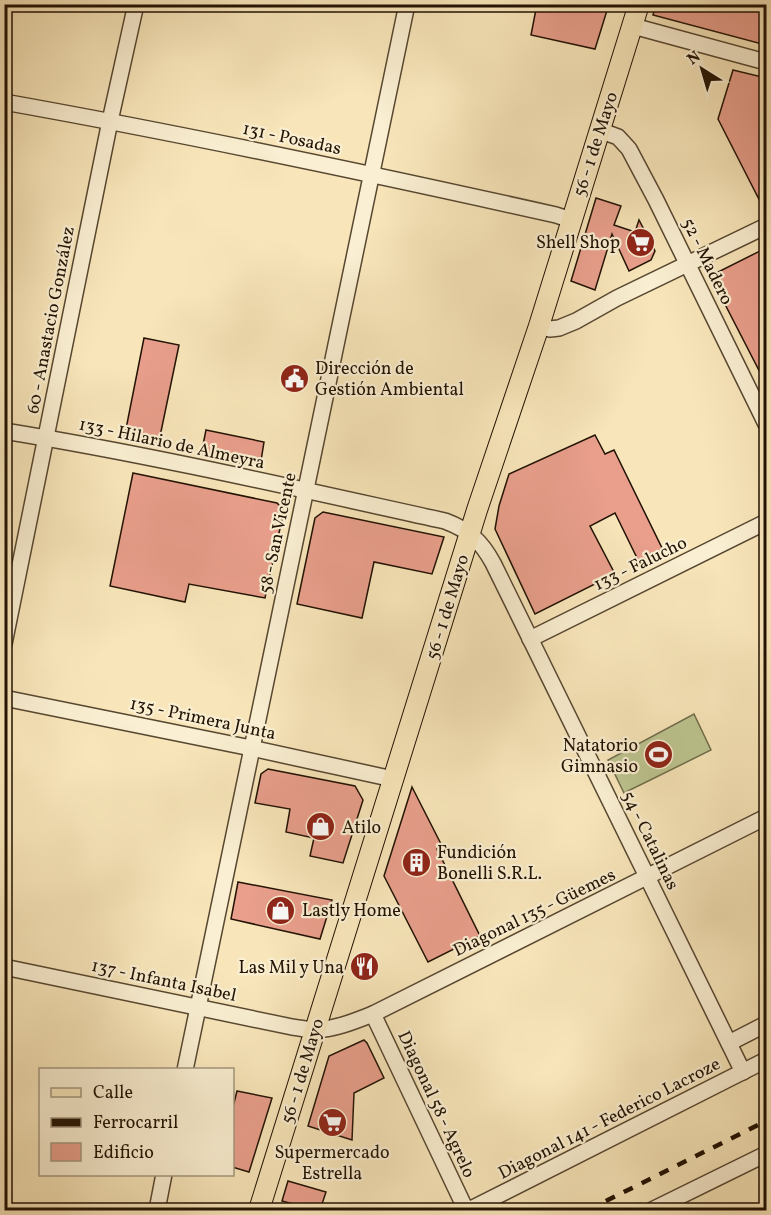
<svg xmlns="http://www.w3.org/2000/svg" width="771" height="1215" viewBox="0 0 771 1215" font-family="Vollkorn,serif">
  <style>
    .green { fill: #bdc590; stroke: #6f6c4a; stroke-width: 1.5 }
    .building { fill: #e99f8c; stroke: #211203; stroke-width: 1.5 }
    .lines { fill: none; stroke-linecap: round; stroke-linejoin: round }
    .minor-casing { stroke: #574731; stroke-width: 18 }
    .major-casing { stroke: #211203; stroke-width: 22 }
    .minor { stroke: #faefd2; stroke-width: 15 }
    .major { stroke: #f8e6ba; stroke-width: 20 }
    .rail { stroke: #211203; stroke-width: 4.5; stroke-dasharray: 10 10; stroke-linecap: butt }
    .labels { text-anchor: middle; stroke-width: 4.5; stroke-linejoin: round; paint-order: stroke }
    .street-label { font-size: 18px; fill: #211203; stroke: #faefd2 }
    .poi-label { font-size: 18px; fill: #211203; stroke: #faefd2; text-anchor: start }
  </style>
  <rect width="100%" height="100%" fill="#f8e6ba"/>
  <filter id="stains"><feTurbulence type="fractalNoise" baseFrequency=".00333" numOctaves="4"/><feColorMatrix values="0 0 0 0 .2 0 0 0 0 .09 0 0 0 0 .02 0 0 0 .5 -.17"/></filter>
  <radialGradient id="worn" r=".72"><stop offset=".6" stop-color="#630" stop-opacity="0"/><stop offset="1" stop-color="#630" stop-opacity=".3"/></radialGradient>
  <!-- green -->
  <polygon class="green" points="694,714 711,750 624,793 608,760"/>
  <!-- building -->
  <g class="building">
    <polygon points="537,4 609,4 595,49 531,35"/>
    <polygon points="656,4 766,4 766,45 653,15"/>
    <polygon points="733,70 766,78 766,213 718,119"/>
    <polygon points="596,198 621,206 614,225 635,232 639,220 655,251 651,260 629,271 612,234 595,290 571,281"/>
    <polygon points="766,248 766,384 713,281 716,273"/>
    <polygon points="144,338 179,345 158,446 124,439"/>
    <polygon points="206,430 264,442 260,467 201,455"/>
    <polygon points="595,435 605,454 614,450 663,550 639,562 615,513 590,526 615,574 535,614 495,529 499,506 509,474"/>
    <polygon points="133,473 277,503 284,510 265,598 189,584 185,602 110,586"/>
    <polygon points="323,512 444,537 432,574 374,562 362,618 297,604 315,518"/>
    <polygon points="268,769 355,786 363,800 343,863 310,856 314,838 286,832 290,809 255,803 261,774"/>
    <polygon points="412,787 442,846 437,849 480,936 428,962 384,876"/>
    <polygon points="238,882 332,900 320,939 231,919"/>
    <polygon points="364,1040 367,1043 384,1078 354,1093 352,1140 308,1126 329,1056"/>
    <polygon points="237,1091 272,1098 249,1172 232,1167 232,1111"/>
    <polygon points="288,1181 326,1192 320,1210 315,1210 282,1201"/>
  </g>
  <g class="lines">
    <defs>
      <g id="minor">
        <polyline points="633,26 766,62"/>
        <path d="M4,102C189,135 373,174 556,215L571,220"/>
        <polyline points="599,130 618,137 629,149 656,200 766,424"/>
        <polyline points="539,326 550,329 559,328 576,321 617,298 766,226"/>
        <path d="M4,431C152,455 299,489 445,521C469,530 481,541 493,563L743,1072"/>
        <polyline points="530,639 766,522"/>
        <polyline points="4,644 110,121 136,4"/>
        <polyline points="4,698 251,748 393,779"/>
        <path d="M4,967L292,1027C299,1028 308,1030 316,1030C336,1029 355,1021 373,1014L766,817"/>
        <polyline points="373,1014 466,1210"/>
        <polyline points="729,1043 766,1024"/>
        <polyline points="185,1070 407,4"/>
        <polyline points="157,1210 164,1174"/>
        <polyline points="469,1210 766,1060"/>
        <polyline points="652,1210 766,1154"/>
      </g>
      <polyline id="major" points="259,1210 477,510 539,326 639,4"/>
    </defs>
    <!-- minor casing -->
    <use href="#minor" class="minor-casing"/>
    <!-- major casing -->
    <use href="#major" class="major-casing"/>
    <!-- minor -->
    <use href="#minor" class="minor"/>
    <!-- major -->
    <use href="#major" class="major"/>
    <!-- rail -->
    <polyline class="rail" points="588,1210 766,1121"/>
  </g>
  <!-- icons -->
  <defs>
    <symbol id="supermarket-disc" viewBox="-11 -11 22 22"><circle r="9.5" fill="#8f2418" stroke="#faefd2"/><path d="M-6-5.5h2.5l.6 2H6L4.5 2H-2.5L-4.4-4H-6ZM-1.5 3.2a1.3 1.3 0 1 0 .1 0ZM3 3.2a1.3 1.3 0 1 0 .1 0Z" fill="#fff"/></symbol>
    <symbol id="civic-disc" viewBox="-11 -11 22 22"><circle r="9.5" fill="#8f2418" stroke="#faefd2"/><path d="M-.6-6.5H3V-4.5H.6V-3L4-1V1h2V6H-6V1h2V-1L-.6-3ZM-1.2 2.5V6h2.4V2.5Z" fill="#fff"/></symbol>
    <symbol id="stadium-disc" viewBox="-11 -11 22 22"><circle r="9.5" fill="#8f2418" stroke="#faefd2"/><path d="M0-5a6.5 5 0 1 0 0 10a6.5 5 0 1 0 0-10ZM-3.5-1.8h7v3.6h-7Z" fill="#fff"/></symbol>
    <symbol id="shop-disc" viewBox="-11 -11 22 22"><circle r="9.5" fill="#8f2418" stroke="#faefd2"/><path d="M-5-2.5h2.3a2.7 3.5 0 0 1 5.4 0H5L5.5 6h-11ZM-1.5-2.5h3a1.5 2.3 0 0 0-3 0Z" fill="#fff"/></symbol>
    <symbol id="building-disc" viewBox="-11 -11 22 22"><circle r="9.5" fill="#8f2418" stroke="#faefd2"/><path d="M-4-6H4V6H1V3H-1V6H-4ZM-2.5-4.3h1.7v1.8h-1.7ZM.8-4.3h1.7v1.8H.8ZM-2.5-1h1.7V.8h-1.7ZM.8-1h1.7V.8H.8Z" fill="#fff"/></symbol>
    <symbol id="restaurant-disc" viewBox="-11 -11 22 22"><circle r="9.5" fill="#8f2418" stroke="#faefd2"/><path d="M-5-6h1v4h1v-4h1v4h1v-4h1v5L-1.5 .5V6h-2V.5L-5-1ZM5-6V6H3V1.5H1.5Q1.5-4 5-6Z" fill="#fff"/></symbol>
  </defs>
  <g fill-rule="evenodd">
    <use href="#supermarket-disc" x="624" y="226" width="33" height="33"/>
    <use href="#civic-disc" x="278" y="362" width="33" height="33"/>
    <use href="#stadium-disc" x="642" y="738" width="33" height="33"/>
    <use href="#shop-disc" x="304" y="810" width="33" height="33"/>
    <use href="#building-disc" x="400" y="846" width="33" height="33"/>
    <use href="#shop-disc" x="264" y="894" width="33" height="33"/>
    <use href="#restaurant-disc" x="348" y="950" width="33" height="33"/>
    <use href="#supermarket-disc" x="316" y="1106" width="33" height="33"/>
  </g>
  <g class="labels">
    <!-- street labels -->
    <g class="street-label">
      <text transform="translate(292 138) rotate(12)" y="6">131 - Posadas</text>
      <text transform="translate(595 144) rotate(-72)" y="6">56 - 1 de Mayo</text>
      <text transform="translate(708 261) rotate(64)" y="6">52 - Madero</text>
      <text transform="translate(50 320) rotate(-79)" y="6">60 - Anastacio González</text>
      <text transform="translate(172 443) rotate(12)" y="6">133 - Hilario de Almeyra</text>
      <text transform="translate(277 533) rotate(-78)" y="6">58 - San Vicente</text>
      <text transform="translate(640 563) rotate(-26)" y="6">133 - Falucho</text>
      <text transform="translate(447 607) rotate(-73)" y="6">56 - 1 de Mayo</text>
      <text transform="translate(203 718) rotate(12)" y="6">135 - Primera Junta</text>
      <text transform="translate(651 840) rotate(64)" y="6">54 - Catalinas</text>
      <text transform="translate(534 912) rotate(-26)" y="6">Diagonal 135 - Güemes</text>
      <text transform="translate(164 980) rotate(12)" y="6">137 - Infanta Isabel</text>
      <text transform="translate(302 1071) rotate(-73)" y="6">56 - 1 de Mayo</text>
      <text transform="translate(437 1104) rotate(65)" y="6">Diagonal 58 - Agrelo</text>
      <text transform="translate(609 1118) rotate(-27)" y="6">Diagonal 141 - Federico Lacroze</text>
    </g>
    <!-- poi labels -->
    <g class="poi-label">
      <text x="620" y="248" text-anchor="end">Shell Shop</text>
      <text x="315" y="374">Dirección de<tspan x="315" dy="21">Gestión Ambiental</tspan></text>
      <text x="638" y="751" text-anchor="end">Natatorio<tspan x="638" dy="21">Gimnasio</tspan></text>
      <text x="342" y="833">Atilo</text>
      <text x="437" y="858">Fundición<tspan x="437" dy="21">Bonelli S.R.L.</tspan></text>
      <text x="302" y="916">Lastly Home</text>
      <text x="344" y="973" text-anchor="end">Las Mil y Una</text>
      <text x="332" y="1158" text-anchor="middle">Supermercado<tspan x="332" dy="21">Estrella</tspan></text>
    </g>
  </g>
  <!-- margin -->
  <rect width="771" height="1215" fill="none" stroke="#f8e6ba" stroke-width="24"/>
  <rect x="6" y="6" width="759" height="1203" fill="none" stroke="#211203" stroke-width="3"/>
  <rect x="12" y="12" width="747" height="1191" fill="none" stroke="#211203" stroke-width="1.5"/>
  <!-- legend -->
  <rect x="39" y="1068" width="195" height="108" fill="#faefd2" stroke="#a3977f" stroke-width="1.5"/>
  <rect x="51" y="1088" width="30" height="9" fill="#f8e6ba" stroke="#a3977f" stroke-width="1.5"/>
  <text x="93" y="1098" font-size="18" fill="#211203">Calle</text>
  <rect x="51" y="1118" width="30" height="9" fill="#211203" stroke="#a3977f" stroke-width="1.5"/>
  <text x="93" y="1128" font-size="18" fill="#211203">Ferrocarril</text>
  <rect x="51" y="1143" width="30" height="18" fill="#e99f8c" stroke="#a3977f" stroke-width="1.5"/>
  <text x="93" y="1158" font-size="18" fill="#211203">Edificio</text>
  <!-- north arrow -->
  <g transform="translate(702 69) rotate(323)" stroke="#faefd2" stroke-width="4.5" paint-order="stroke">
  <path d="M0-4.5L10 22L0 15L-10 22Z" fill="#211203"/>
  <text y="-9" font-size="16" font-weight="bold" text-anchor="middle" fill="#211203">N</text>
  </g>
  <rect width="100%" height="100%" filter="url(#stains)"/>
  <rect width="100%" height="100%" fill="url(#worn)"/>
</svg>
